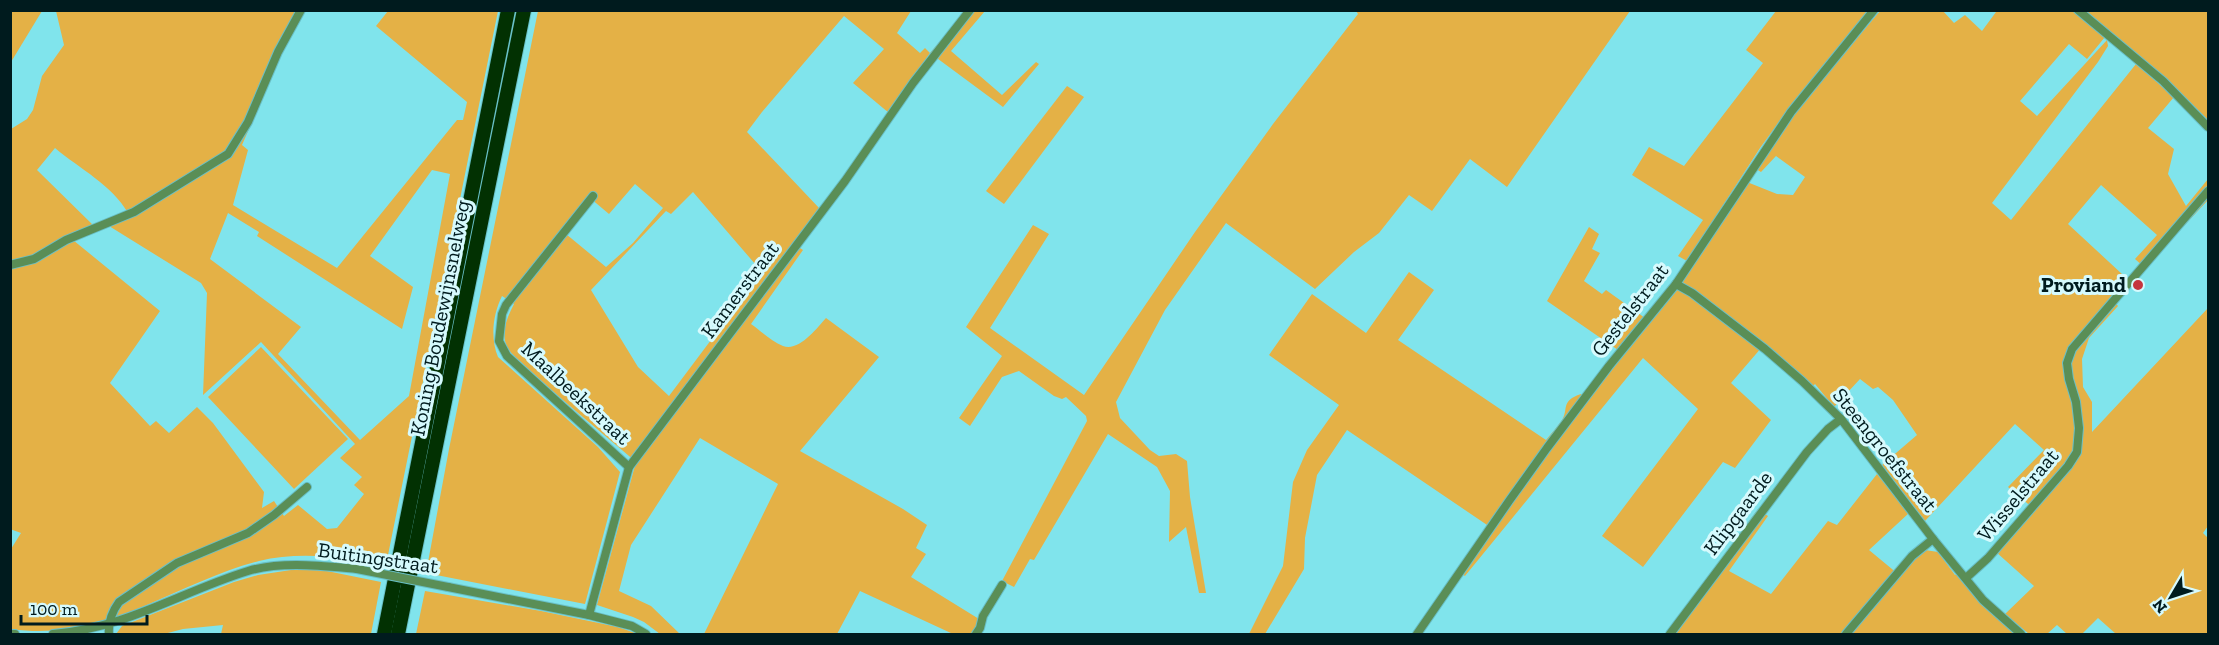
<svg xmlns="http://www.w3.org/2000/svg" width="2219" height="645" viewBox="0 0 2219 645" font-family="'Zilla Slab',serif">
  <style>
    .green { fill: #e4b146; fill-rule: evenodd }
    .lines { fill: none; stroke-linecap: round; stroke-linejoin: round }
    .street-casing { stroke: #69c0c7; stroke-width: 10 }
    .highway-casing { stroke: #69c0c7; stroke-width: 16 }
    .street { stroke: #5a8e56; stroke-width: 8 }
    .highway { stroke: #023102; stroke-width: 14 }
    .street-bridge-casing { stroke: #69c0c7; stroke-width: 10; stroke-linecap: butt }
    .street-bridge { stroke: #5a8e56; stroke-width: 8 }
    .poi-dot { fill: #c5353d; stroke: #d6fafd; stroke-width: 2 }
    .labels { text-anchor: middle; stroke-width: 6; stroke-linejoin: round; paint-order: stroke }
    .poi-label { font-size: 21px; font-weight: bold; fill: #001b1e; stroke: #d6fafd; text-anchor: end }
    .street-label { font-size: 21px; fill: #001b1e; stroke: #d6fafd }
  </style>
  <rect width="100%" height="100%" fill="#80e4ec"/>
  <!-- green -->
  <g class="green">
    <polygon points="11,10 42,11 11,62 10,11"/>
    <path d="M56,11H305L287,40L282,37L268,64L276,67L242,145L248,150L233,205L337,268L457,120H463L467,102L376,26L388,11H498L386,565C345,557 299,551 259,561C174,583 105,643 11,629V549L21,533L10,529L11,268L73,240L160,311L110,383L150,426L156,421L169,433L197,407L213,423L264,492L262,508L274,501L284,516L298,505L327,529L337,528L364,494L354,485L362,477L340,458L355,444L261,342L203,395L207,293L201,283L109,226C151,210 187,184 225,160L128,213C112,185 80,169 55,148L37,170L95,227L30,257L11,262V129L27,119L33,110L42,76L64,45ZM432,170L450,174L409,396L360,440L278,354L301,327L210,259L228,213L259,232L257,236L402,329L413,287L370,256Z"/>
    <path d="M538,11H911L897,33L920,53L925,48L930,53L964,13L962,11H985L951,51L1002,95L1036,62L1039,64L1003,107L930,53L889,113L853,83L884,49L844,16L762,112L747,132L820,209L794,244L803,250L751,324C761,331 772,342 783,346C799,352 817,328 826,318L879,357L800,451L903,509L927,525L916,548L926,554L911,577L979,619L973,634H953L860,591L837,634H704L778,484L700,438L631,545L619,591L651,606L680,634H660L644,622L633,617L597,605L636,462C599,430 560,399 524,365C518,359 508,352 506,344C501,330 508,316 514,304L502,296C493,314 490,338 498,357L598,447L620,472L585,604L426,573L449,449ZM635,184L663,208L633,243L606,267L566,234L590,198L609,214ZM693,192L762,272L669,396L638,367L591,290L666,211L671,214Z"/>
    <polygon points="1356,11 1630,11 1507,187 1470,159 1432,211 1409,195 1379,233 1354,252 1315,289 1226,223 1165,310 1116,402 1120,418 1150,450 1159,456 1176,454 1187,461 1190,497 1206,593 1199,593 1186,527 1169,542 1170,491 1157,467 1108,434 1034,560 1030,559 1014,587 1002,581 1087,421 1086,416 1066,397 1062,399 1054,396 1019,371 1002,377 970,426 959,418 1002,356 966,327 1033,225 1049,234 990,328 1084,395 1195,232 1273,124 1358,14"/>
    <polygon points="1776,11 1869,11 1789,108 1760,148 1687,261 1678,256 1703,220 1632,175 1649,147 1684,166 1763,63 1746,50"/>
    <path d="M1880,11H1943L1954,23L1965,15L1982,31L1996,12L1995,11H2074L2105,37L2087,59L2069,44L2020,101L2037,116L2107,40L2108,46L2098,62L1992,203L2011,220L2136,64L2174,97L2148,128L2174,149L2168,174L2186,206L2208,179V200L2145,268L2135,259L2157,235L2101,185L2068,224L2122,274L2113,284L2122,293L2114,301L2118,306L2089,338L2082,359L2083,387L2092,402V432L2208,308V526L2203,533L2208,538V634H2116L2098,618L2082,634H2067L2057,625L2047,634H2029L2005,614L2034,586L1996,552L2034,509L2008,487L2044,450L2015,424L1925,521L1882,465L1917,435L1893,400L1878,387L1873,389L1860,379L1834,407L1815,384L1812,387L1799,374L1762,347L1731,383L1771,420L1735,468L1723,462L1643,567L1602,536L1698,409L1643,358L1465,576L1462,574L1493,529L1347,430L1317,475L1305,538L1304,569L1265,634H1249L1283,566L1293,482L1307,450L1339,405L1269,355L1312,294L1366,333L1409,272L1434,290L1398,340L1546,440C1551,434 1557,427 1562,420C1569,409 1560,401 1581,394L1588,399L1676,291L1747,182L1777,194L1793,195L1805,177L1776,156L1761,172L1756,169L1795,112Z"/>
    <polygon points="2085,11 2208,11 2208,120 2167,80"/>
    <polygon points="1067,86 1084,97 1004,204 986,191"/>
    <polygon points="1589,227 1599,234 1592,249 1600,253 1584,281 1602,294 1606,290 1645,318 1618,350 1547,301"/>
    <polygon points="261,347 348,439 294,489 208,397"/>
    <polygon points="1877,474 1909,513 1869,550 1898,574 1925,550 1938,552 1955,575 1959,573 2019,634 1665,634 1758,509 1768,516 1729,571 1771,594 1828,521 1837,525"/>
    <polygon points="291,570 322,570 381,582 371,634 221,634 223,625 183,629 164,634 116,634 122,626 234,582 258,575"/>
    <polygon points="425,591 541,611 618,627 638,634 416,634"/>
  </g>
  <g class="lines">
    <defs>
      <g id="street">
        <polyline points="2078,10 2163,81 2208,127"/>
        <polyline points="593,196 506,305 502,314 499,341 507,356 629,467"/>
        <polyline points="10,265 34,259 66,240 134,212 228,154 248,122 278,52 301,10"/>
        <polyline points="1676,284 1692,293 1765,349 1802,381 1841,419 1933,539 1983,600 2021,634"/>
        <polyline points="1966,578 1988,558 2068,466 2077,452 2079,428 2076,402 2069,379 2067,363 2072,349 2208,191"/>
        <polyline points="448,587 589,615 632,626 646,634"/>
        <polyline points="589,615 629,467 845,181 913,83 970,10"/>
        <polyline points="10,634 15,634"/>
        <path d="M53,634C127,628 180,592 248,571C282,561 322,566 357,569"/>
        <path d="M109,634C108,622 111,613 119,602L177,563L248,533L274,515L307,487"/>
        <polyline points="976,634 980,628 983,616 1002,585"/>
        <polyline points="1417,634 1509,501 1547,448 1609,366 1676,284 1791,112 1874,10"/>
        <polyline points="1670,634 1807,452 1828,429 1841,419"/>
        <polyline points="1846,634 1912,556 1933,539"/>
      </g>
      <g id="highway">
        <polyline points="384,634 508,10"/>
        <polyline points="398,634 524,10"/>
      </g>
    </defs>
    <!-- street casing -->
    <use href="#street" class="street-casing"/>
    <!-- highway casing -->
    <use href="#highway" class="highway-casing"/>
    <!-- street -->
    <use href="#street" class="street"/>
    <!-- highway -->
    <use href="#highway" class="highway"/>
    <defs>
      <polyline id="street-bridge" points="357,569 448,587"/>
    </defs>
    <!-- street-bridge casing -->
    <use href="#street-bridge" class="street-bridge-casing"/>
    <!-- street-bridge -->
    <use href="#street-bridge" class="street-bridge"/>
  </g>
  <!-- markers -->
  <circle class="poi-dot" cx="2138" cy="285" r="6"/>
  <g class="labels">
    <!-- poi labels -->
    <g class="poi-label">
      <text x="2126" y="292">Proviand</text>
    </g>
    <!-- street labels -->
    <g class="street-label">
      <text transform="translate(740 290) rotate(-53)" y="7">Kamerstraat</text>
      <text transform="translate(1630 310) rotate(-52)" y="7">Gestelstraat</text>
      <text transform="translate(440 318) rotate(-79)" y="7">Koning Boudewijnsnelweg</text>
      <text transform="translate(576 393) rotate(43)" y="7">Maalbeekstraat</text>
      <text transform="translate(1885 450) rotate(51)" y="7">Steengroefstraat</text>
      <text transform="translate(2018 495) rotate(-50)" y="7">Wisselstraat</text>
      <text transform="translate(1738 513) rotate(-53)" y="7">Klipgaarde</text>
      <text transform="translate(378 558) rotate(8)" y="7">Buitingstraat</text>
    </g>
  </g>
  <!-- border -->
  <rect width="2219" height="645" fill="none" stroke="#001b1e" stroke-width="24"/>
  <!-- north arrow -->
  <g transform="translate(2171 597) rotate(231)" stroke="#d6fafd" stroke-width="4.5" paint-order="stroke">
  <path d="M0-4.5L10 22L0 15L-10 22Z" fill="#001b1e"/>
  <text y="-9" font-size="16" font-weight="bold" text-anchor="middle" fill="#001b1e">N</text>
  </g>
  <!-- scale -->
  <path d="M21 615v9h126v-9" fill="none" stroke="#001b1e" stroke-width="3"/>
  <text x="30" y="615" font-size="18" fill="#001b1e" stroke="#d6fafd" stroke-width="4.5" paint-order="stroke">100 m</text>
</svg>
